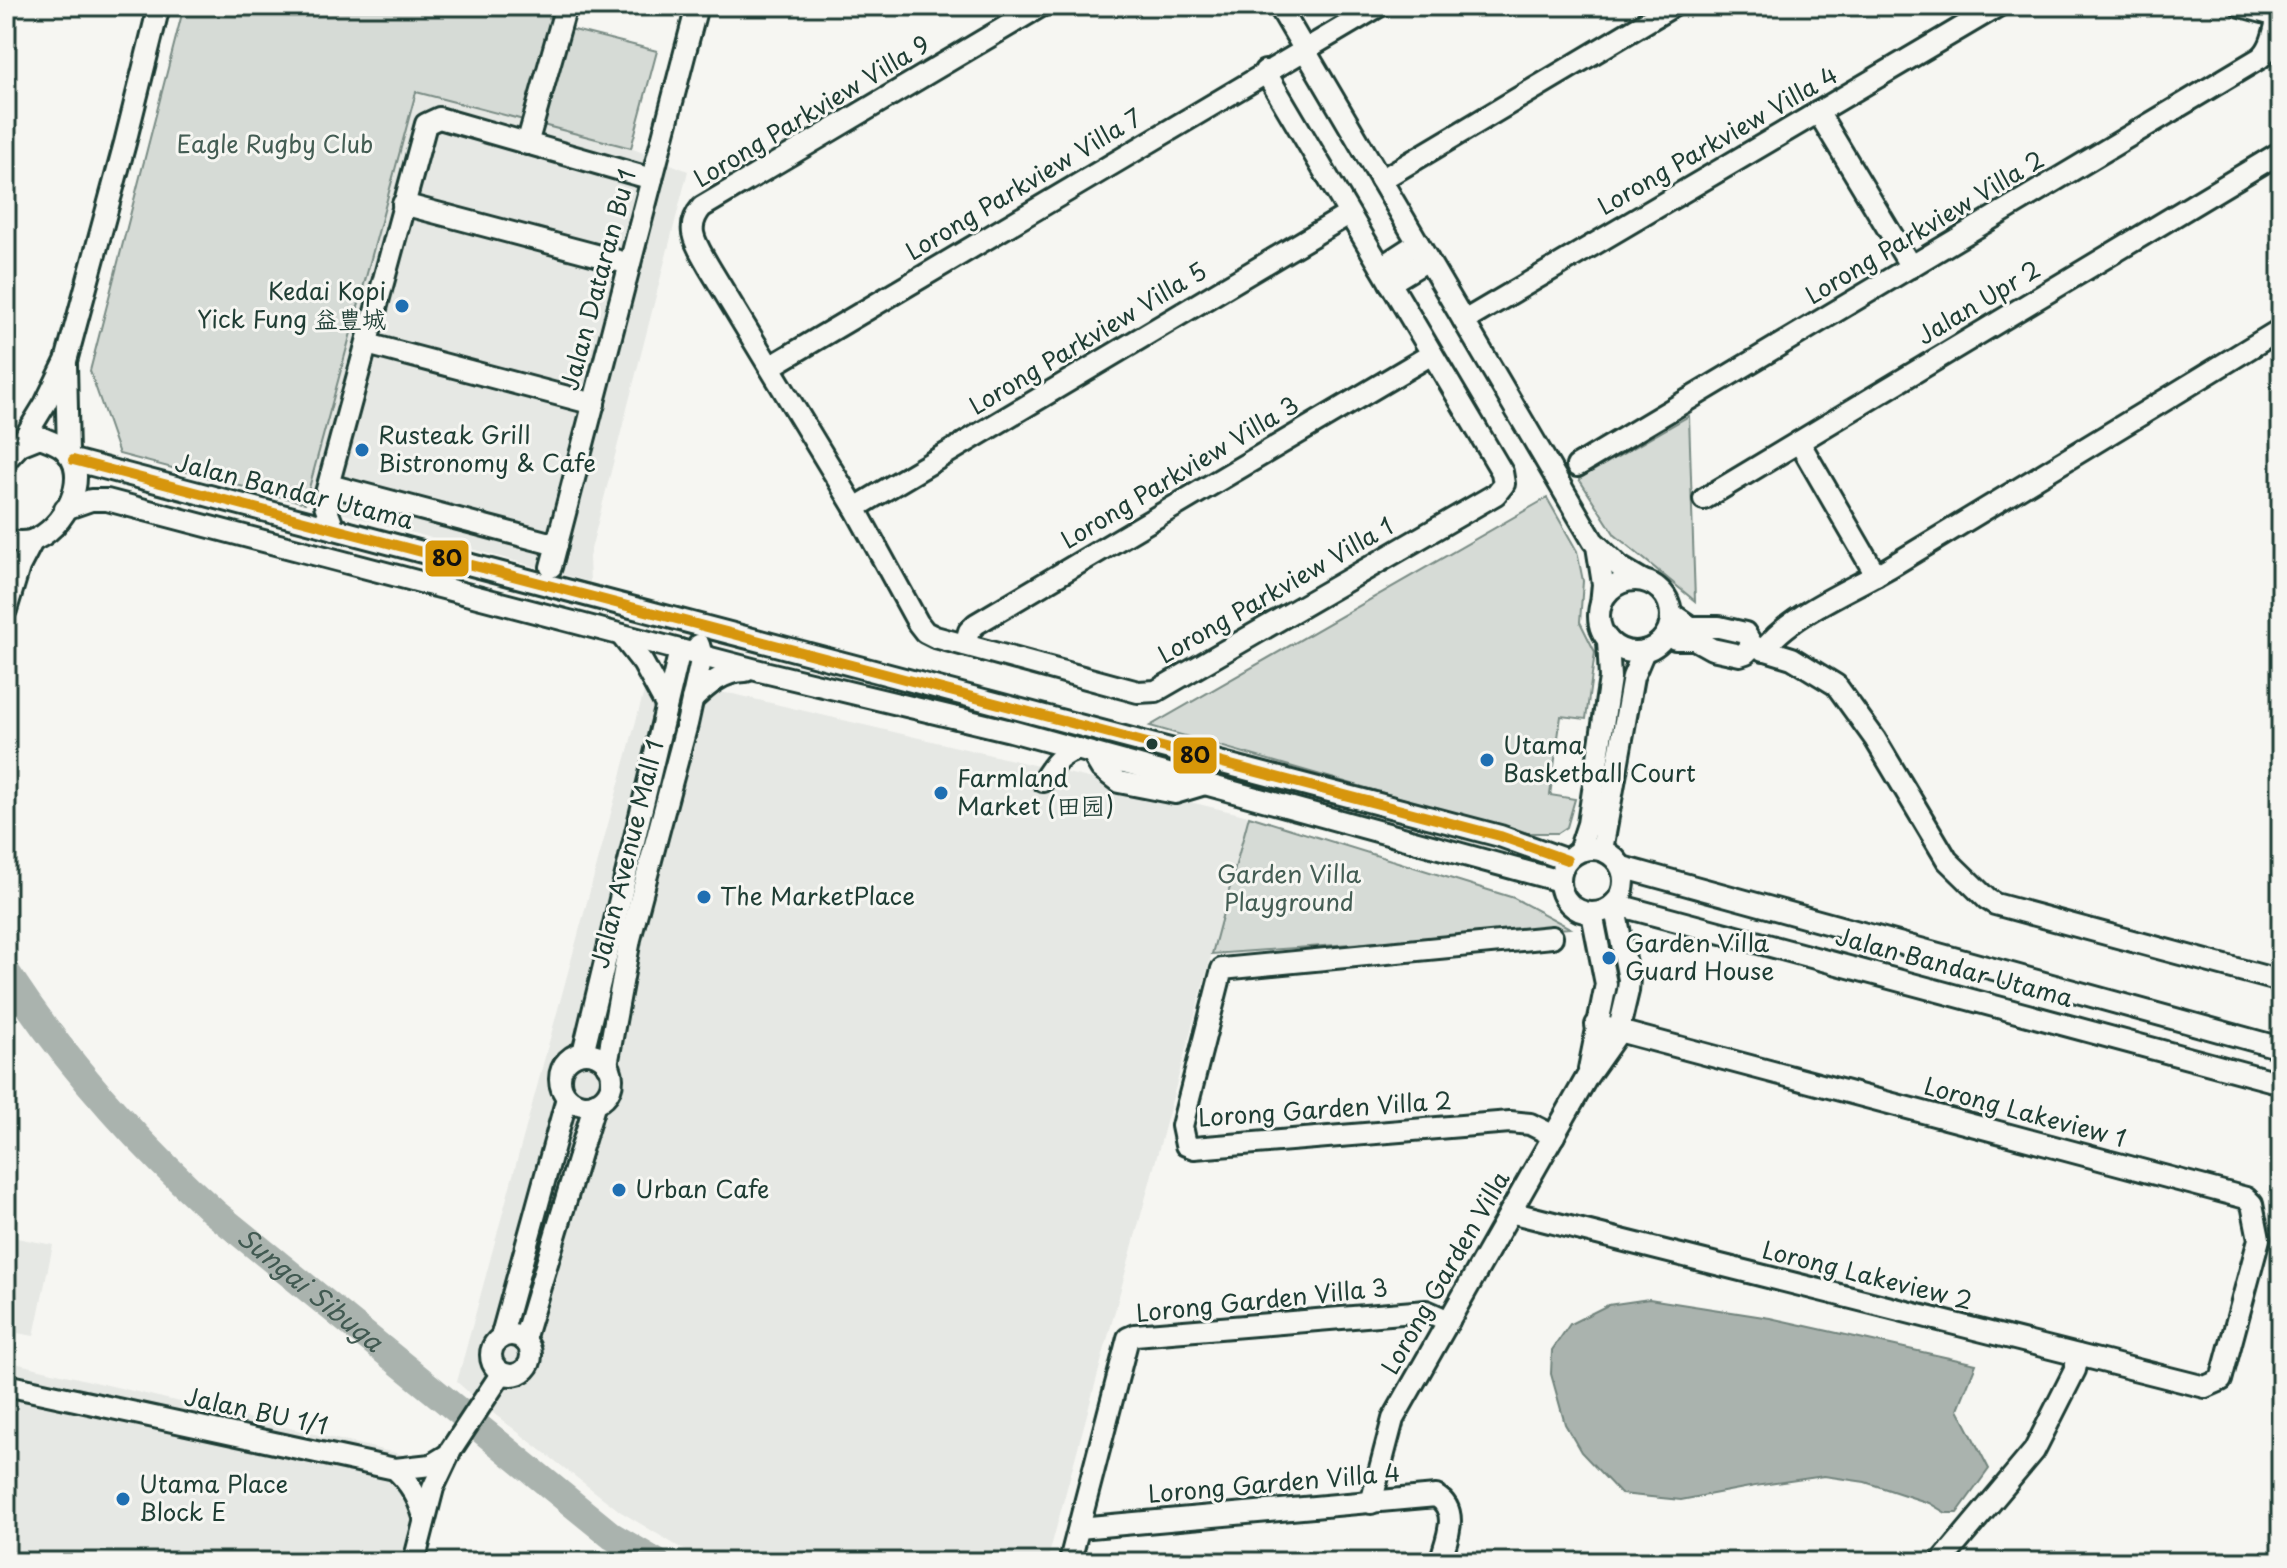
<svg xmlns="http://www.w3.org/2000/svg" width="2287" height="1568" viewBox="0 0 2287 1568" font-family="'Playpen Sans','LXGW WenKai TC',sans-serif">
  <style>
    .built { fill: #e6e8e4 }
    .green { fill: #d6dbd6; stroke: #7a8c85; stroke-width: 2 }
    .water { fill: #aab3ae; stroke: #72847d; stroke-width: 2 }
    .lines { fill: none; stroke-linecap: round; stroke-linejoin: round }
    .river { stroke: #aab3ae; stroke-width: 28 }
    .minor-casing { stroke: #1f3d34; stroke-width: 26 }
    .minor { stroke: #f6f6f2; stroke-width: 20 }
    .bus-1-casing { stroke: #f6f6f2; stroke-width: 16 }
    .bus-1 { stroke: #d79608; stroke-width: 10 }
    .poi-dot { fill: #1f6fb2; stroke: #f6f6f2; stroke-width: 3 }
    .bus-dot { fill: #1f3d34; stroke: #f6f6f2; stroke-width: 3 }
    .labels { text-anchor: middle; stroke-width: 6; stroke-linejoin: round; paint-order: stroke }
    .street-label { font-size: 24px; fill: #1f3d34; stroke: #f6f6f2 }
    .park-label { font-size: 24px; fill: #445d54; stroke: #f6f6f2 }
    .poi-label { font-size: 24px; fill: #1f3d34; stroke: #f6f6f2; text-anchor: start }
    .water-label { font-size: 26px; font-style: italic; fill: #425a52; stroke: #f6f6f2 }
    .line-badge { stroke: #f6f6f2; stroke-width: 3 }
    .pale-badge-label { font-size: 22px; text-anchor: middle; font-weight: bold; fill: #111 }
  </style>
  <rect width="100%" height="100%" fill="#f6f6f2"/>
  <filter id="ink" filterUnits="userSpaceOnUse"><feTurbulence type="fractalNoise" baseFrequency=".0125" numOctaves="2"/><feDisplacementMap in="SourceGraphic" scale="16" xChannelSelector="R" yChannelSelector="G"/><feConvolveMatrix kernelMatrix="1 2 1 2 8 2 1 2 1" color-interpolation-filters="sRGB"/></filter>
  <g filter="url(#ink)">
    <!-- built -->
    <g class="built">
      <polygon points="416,91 631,148 688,171 589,557 590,582 305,503"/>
      <polygon points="646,684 733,694 1249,816 1047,1562 704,1562 621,1512 484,1406 457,1382"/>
      <polygon points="6,1236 53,1245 34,1336 6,1331"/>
      <polygon points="6,1361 408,1456 433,1506 419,1562 6,1562"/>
    </g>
    <!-- green -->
    <g class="green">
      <polygon points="184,6 576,6 570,29 657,51 631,148 416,92 305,503 119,454 90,371"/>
      <polygon points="1689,416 1695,601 1615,535 1579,479"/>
      <polygon points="1547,498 1577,551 1583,581 1580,622 1595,652 1586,719 1561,716 1550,795 1575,799 1567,827 1558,833 1523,833 1150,726"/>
      <polygon points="1249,816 1514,898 1570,928 1212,954"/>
    </g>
    <!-- water -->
    <polygon class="water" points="1649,1299 1770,1318 1976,1364 1958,1409 1989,1469 1957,1513 1946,1513 1929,1503 1865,1482 1824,1476 1755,1486 1681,1500 1621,1494 1581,1452 1565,1424 1551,1374 1552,1350 1570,1324 1608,1305"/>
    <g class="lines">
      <!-- river -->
      <path class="river" id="s1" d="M6,972C65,1062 135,1141 214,1212L612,1536L656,1562"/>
      <defs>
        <g id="minor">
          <path d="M1041,6L702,207C683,229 697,245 709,267L855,508L918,623L925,632L935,637L1138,692L1156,691L1496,494L1504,484L1502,472L1265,71"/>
          <polyline points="1279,6 1593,541 1620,567 1642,580"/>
          <polyline points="2241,6 2281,17"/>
          <polyline points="1818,112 1911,267"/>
          <polyline points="527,144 566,6"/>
          <polyline points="1381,180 1673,6"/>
          <polyline points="403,204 630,264"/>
          <polyline points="1381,267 1418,243"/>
          <polyline points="1390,283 1428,260"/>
          <polyline points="1464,321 1998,6"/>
          <polyline points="367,344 594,404"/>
          <polyline points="66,365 68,454"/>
          <polyline points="770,367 1379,6"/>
          <polyline points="1799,442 1876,575"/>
          <polyline points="20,445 45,404 66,361 125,143 159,6"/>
          <path d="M6,460L20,445L40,437C47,440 57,443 63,448C94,473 64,531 31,541C22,543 15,542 6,541"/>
          <polyline points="73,460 1500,836 1567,860"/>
          <path d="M1577,466L2260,58C2272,49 2274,31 2278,17"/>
          <polyline points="329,485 557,545"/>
          <polyline points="1704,499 2281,152"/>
          <polyline points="855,508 1349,214"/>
          <polyline points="65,509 91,500 107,500 760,671 1011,731 1560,881"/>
          <polyline points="334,529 325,505 326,493 426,124 439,118 652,179"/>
          <polyline points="1597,546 1603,584 1601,605"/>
          <polyline points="551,567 697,6"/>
          <circle cx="1635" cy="616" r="36"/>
          <polyline points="6,610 19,567 33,540"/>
          <polyline points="1672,614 1691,627 1719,627 1745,633 1753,646 1792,658 1836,685 1875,739 1947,860 1987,899 1995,904 2281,981"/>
          <polyline points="621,635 643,663 666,705"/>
          <polyline points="1675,639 1694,639 1712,649 1740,655 1746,653 1753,646"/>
          <polyline points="965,645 969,631 976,624 1432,354"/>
          <path d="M1764,650C1788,615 1853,589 1890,567C2020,488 2151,409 2281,329"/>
          <path d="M692,700C708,685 723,671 746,671"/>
          <polyline points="1092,753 1101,768 1119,782 1175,793 1205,784"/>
          <path d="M1043,781C1053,765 1060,754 1079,749"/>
          <circle cx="1592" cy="881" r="32"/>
          <polyline points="1602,850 1633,677 1644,651"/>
          <polyline points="1579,851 1588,824 1610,678 1608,640"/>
          <polyline points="1622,867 2281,1048"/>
          <polyline points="1552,937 1222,969 1182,1126 1186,1145 1194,1148 1510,1122 1530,1124 1554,1136"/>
          <polyline points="583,1053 680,650"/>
          <circle cx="586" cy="1079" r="26"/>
          <polyline points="607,1065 630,939 687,724 702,656 699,645"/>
          <polyline points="1589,1069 1606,984 1592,913"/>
          <polyline points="1510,1212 2205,1387 2221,1380 2259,1239 2252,1204 2246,1198 1596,1025"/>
          <circle cx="511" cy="1355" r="20"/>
          <polyline points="501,1338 567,1098"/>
          <polyline points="524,1340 595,1103"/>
          <path d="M6,1385L395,1469C410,1483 418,1497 424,1517"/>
          <polyline points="395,1469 431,1465 449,1454"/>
          <polyline points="1371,1503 1393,1419 1587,1077 1618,1033 1628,991 1629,979 1614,904 2281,1083"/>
          <path d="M1079,1528L1436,1496C1461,1511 1446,1540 1440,1562"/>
          <polyline points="414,1562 433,1488 451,1450 501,1374"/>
          <polyline points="1074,1562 1071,1557 1128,1338 1135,1335 1426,1311 1449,1321"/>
          <polyline points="1941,1562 2034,1451 2075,1370 2078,1355"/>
        </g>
      </defs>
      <!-- minor casing -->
      <use href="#minor" class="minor-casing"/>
      <!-- minor -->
      <use href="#minor" class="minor"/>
      <defs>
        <polyline id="bus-1" points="73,460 1500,836 1567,860"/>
      </defs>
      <!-- bus-1 casing -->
      <use href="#bus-1" class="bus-1-casing"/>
      <!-- bus-1 -->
      <use href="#bus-1" class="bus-1"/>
    </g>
  </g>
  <!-- markers -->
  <g class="poi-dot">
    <circle cx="402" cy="306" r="8"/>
    <circle cx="362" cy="450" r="8"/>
    <circle cx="1487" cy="760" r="8"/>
    <circle cx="941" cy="793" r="8"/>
    <circle cx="704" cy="897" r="8"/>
    <circle cx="1609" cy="958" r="8"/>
    <circle cx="619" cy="1190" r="8"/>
    <circle cx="123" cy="1499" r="8"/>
  </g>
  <circle class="bus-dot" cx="1152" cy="744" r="7"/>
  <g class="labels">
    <!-- street labels -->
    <g class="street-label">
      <text transform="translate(812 112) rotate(-31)" y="8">Lorong Parkview Villa 9</text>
      <text transform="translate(1718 141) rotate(-30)" y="8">Lorong Parkview Villa 4</text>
      <text transform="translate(1024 185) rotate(-31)" y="8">Lorong Parkview Villa 7</text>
      <text transform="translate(1925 228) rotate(-31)" y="8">Lorong Parkview Villa 2</text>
      <text transform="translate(599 280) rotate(-75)" y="8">Jalan Dataran Bu 1</text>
      <text transform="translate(1979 303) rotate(-31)" y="8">Jalan Upr 2</text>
      <text transform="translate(1088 339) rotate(-31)" y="8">Lorong Parkview Villa 5</text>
      <text transform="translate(1180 473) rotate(-31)" y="8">Lorong Parkview Villa 3</text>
      <text transform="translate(294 492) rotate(14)" y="8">Jalan Bandar Utama</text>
      <text transform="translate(1276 591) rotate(-30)" y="8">Lorong Parkview Villa 1</text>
      <text transform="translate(628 854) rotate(-76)" y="8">Jalan Avenue Mall 1</text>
      <text transform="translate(1954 968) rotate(15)" y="8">Jalan Bandar Utama</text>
      <text transform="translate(1325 1110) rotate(-4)" y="8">Lorong Garden Villa 2</text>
      <text transform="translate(2025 1113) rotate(15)" y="8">Lorong Lakeview 1</text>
      <text transform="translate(1446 1273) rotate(-60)" y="8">Lorong Garden Villa</text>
      <text transform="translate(1867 1276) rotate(14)" y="8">Lorong Lakeview 2</text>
      <text transform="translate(1262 1301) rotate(-6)" y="8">Lorong Garden Villa 3</text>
      <text transform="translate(256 1412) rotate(12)" y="8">Jalan BU 1/1</text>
      <text transform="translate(1274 1484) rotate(-5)" y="8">Lorong Garden Villa 4</text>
    </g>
    <!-- park labels -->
    <g class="park-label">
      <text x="275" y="153">Eagle Rugby Club</text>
      <text x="1289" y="883">Garden Villa<tspan x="1289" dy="28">Playground</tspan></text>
    </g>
    <!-- poi labels -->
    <g class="poi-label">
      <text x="386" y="300" text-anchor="end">Kedai Kopi<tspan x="386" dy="28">Yick Fung 益豊城</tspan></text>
      <text x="378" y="444">Rusteak Grill<tspan x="378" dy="28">Bistronomy &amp; Cafe</tspan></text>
      <text x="1503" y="754">Utama<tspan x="1503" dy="28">Basketball Court</tspan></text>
      <text x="957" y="787">Farmland<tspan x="957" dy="28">Market (田园)</tspan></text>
      <text x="720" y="905">The MarketPlace</text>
      <text x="1625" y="952">Garden Villa<tspan x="1625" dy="28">Guard House</tspan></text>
      <text x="635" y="1198">Urban Cafe</text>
      <text x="139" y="1493">Utama Place<tspan x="139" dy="28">Block E</tspan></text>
    </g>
    <!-- water labels -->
    <g class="water-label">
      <text dy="9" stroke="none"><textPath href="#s1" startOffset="442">Sungai Sibuga</textPath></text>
    </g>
  </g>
  <g class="line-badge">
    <rect x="424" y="539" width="46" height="39" rx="8" fill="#d79608"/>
    <rect x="1172" y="736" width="46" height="39" rx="8" fill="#d79608"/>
  </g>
  <g class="pale-badge-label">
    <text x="447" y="566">80</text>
    <text x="1195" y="763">80</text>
  </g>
  <!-- margin -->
  <rect width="2287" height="1568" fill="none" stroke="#f6f6f2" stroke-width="32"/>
  <rect x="16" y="16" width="2255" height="1536" fill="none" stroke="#1f3d34" stroke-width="3" filter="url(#ink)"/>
</svg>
